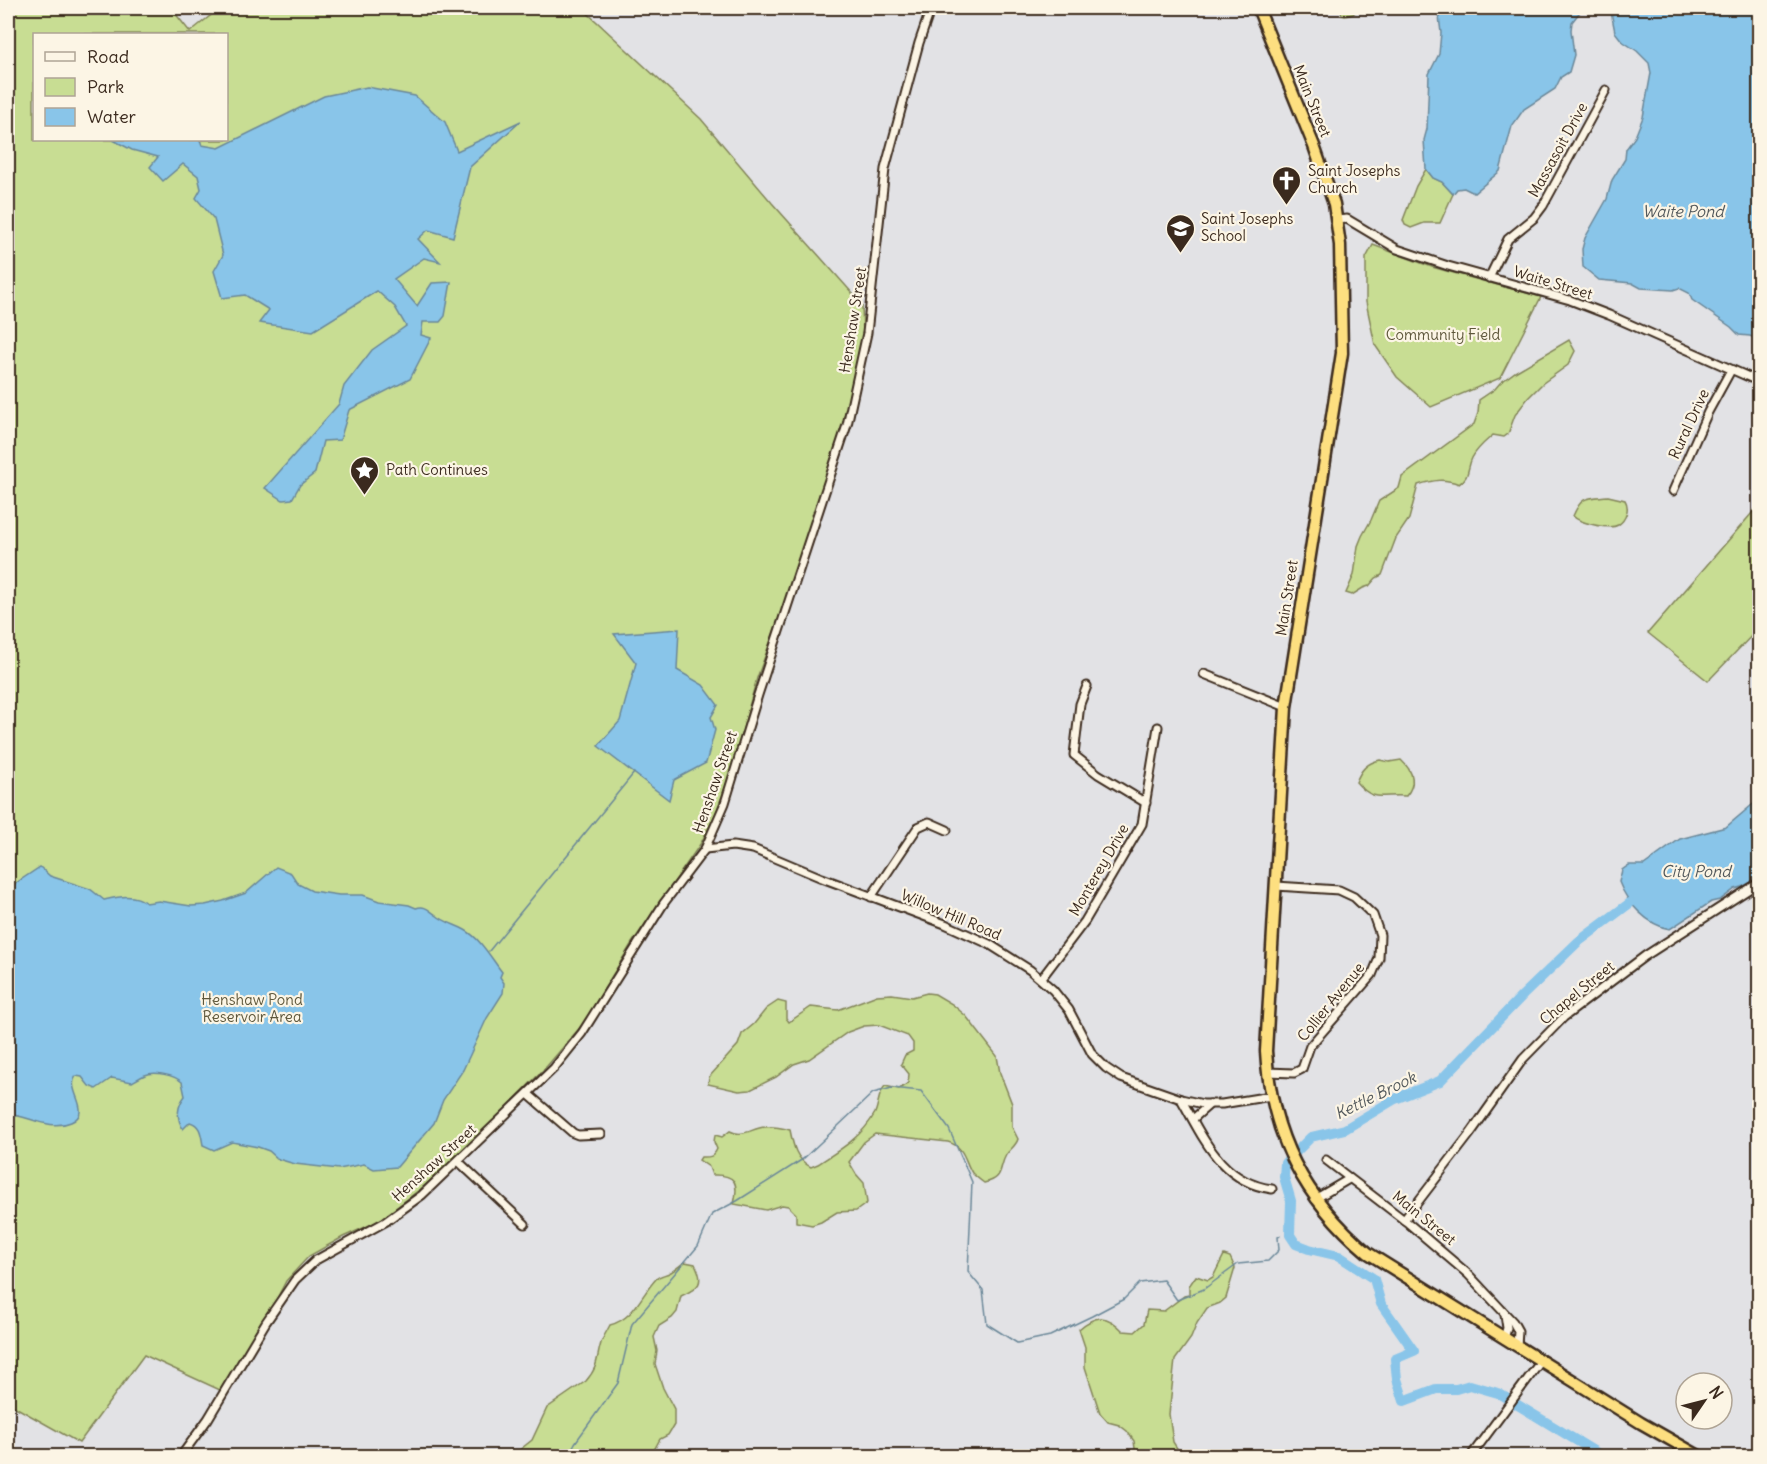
<svg xmlns="http://www.w3.org/2000/svg" width="1767" height="1464" viewBox="0 0 1767 1464" font-family="Delius,sans-serif">
  <style>
    .green { fill: #c8dd93; stroke: #828458; stroke-width: 1.5; fill-rule: evenodd }
    .water { fill: #89c5e9; stroke: #6a8798; stroke-width: 1.5 }
    .lines { fill: none; stroke-linecap: round; stroke-linejoin: round }
    .stream { stroke: #6a8798; stroke-width: 1.5 }
    .river { stroke: #89c5e9; stroke-width: 10 }
    .minor-casing { stroke: #3b2a1e; stroke-width: 11 }
    .highway-casing { stroke: #3b2a1e; stroke-width: 15 }
    .minor { stroke: #fcf5e5; stroke-width: 7 }
    .highway { stroke: #fddf80; stroke-width: 10 }
    .labels { text-anchor: middle; stroke-width: 4.5; stroke-linejoin: round; paint-order: stroke }
    .street-label { font-size: 15px; fill: #3b2a1e; stroke: #fcf5e5 }
    .poi-label { font-size: 15px; fill: #3b2a1e; stroke: #fcf5e5; text-anchor: start }
    .park-label { font-size: 15px; fill: #5e573b; stroke: #fcf5e5 }
    .water-label { font-size: 16px; font-style: italic; fill: #52585b; stroke: #fcf5e5 }
  </style>
  <rect width="100%" height="100%" fill="#e2e2e5"/>
  <filter id="ink" filterUnits="userSpaceOnUse"><feTurbulence type="fractalNoise" baseFrequency=".0167" numOctaves="2"/><feDisplacementMap in="SourceGraphic" scale="12" xChannelSelector="R" yChannelSelector="G"/><feConvolveMatrix kernelMatrix="1 2 1 2 8 2 1 2 1" color-interpolation-filters="sRGB"/></filter>
  <g filter="url(#ink)">
    <!-- green -->
    <g class="green">
      <path d="M8,8H171L190,32L220,8H582L701,119L772,203L862,304L863,335L850,402L794,577L757,678L733,765L716,813L701,843L632,943L583,1024L547,1066L479,1136L424,1186L379,1221L343,1237L309,1256L286,1281L273,1306L220,1390L144,1355L79,1443L8,1403ZM34,34H226V140H34Z"/>
      <path d="M1340,8H1399L1390,13C1380,11 1367,13 1359,8L1353,14L1345,16L1342,15Z"/>
      <polygon points="1426,169 1433,178 1442,182 1453,194 1440,223 1424,223 1411,228 1405,225 1403,220 1416,186"/>
      <polygon points="1373,245 1432,267 1541,297 1500,378 1431,407 1397,377 1375,345 1366,302 1366,258"/>
      <path d="M1569,340L1575,351L1568,365L1543,383L1528,398L1515,415L1508,434L1504,437L1493,435C1485,442 1477,448 1472,458C1467,468 1470,477 1459,484C1444,478 1433,480 1418,485L1409,519L1396,538L1382,575L1376,578L1369,586L1363,588L1352,595L1346,593L1354,575L1358,546L1362,536L1371,520L1379,501L1399,488L1402,477L1474,424L1478,413L1479,400L1495,389L1500,383L1515,372Z"/>
      <path d="M1608,496L1625,500C1630,508 1626,520 1618,525C1610,530 1579,523 1573,516C1582,495 1588,498 1608,496Z"/>
      <polygon points="1759,505 1759,628 1708,681 1648,633"/>
      <path d="M1380,760L1389,762L1401,760C1413,771 1417,783 1406,796C1382,794 1374,803 1356,782C1361,770 1366,763 1380,760Z"/>
      <path d="M927,993L935,994L952,1004L966,1016L997,1056L1000,1073L1012,1104V1127L1018,1139C1016,1146 1010,1149 1006,1155C998,1169 1005,1178 984,1183C980,1180 975,1176 972,1173C964,1160 965,1147 948,1142L875,1134L864,1142L849,1162L856,1174L864,1183L867,1203L856,1211L837,1212L821,1222L812,1225L796,1222V1214L788,1206L782,1205L766,1210L734,1204C739,1183 736,1174 712,1175L709,1167L699,1160L701,1157C709,1157 713,1158 717,1149L714,1142L715,1135L722,1137L730,1131C743,1138 752,1128 765,1127C773,1126 782,1128 790,1130C793,1145 796,1160 811,1167L818,1164C840,1150 862,1137 875,1113C879,1104 878,1093 885,1086L899,1089L908,1083L909,1074L901,1064L905,1055L913,1051V1043L908,1036L879,1025L864,1026L848,1032L809,1059L794,1064L776,1077L750,1090L739,1091L708,1084L709,1077L738,1045L742,1034L754,1024L766,1009L778,1001L786,1003V1018L789,1022L811,1007L838,1010L877,995L892,994L912,997Z"/>
      <path d="M1224,1255L1230,1257L1235,1268L1226,1298L1220,1303L1207,1308L1197,1323L1191,1338L1175,1360L1169,1414L1173,1442L1182,1456H1136L1134,1441L1127,1431L1119,1425L1108,1422L1100,1413L1085,1367V1347L1079,1329C1096,1314 1107,1314 1123,1331L1135,1332L1144,1324L1147,1310L1164,1311L1184,1296L1189,1295V1286L1196,1276L1208,1280L1213,1277Z"/>
      <path d="M685,1262L695,1264C705,1283 699,1288 681,1296L677,1312L672,1318L659,1326L654,1337L657,1351L655,1364L663,1388L674,1409V1425L668,1435L660,1439L654,1450L647,1456H512L532,1440L547,1408L586,1381C599,1366 596,1359 601,1343C603,1337 607,1331 610,1325C634,1319 641,1295 656,1279C660,1275 665,1275 669,1273C675,1270 680,1265 685,1262Z"/>
    </g>
    <!-- water -->
    <g class="water">
      <polygon points="1438,8 1583,8 1572,22 1571,30 1574,55 1569,72 1561,77 1555,89 1524,109 1512,126 1500,171 1474,193 1464,188 1457,189 1453,194 1442,182 1433,178 1426,169 1424,140 1427,129 1429,74 1439,54 1441,33"/>
      <polygon points="1608,8 1759,8 1759,340 1750,336 1739,335 1731,327 1692,300 1689,293 1679,288 1673,290 1641,288 1632,283 1599,280 1583,267 1582,249 1585,238 1607,199 1612,180 1625,159 1626,149 1635,137 1643,117 1651,73 1649,63 1637,51 1622,41 1615,32 1611,12"/>
      <polygon points="367,87 415,96 445,122 457,151 521,121 470,167 453,237 428,230 418,239 440,262 424,258 394,279 417,306 432,283 451,282 445,316 440,322 423,322 421,335 431,338 410,379 349,410 340,440 323,441 315,473 300,485 292,499 283,500 265,488 339,404 344,386 372,350 406,326 395,307 377,291 313,331 259,323 269,310 245,295 222,298 214,271 223,255 214,219 196,198 201,189 198,176 183,164 163,181 150,167 158,157 132,150 113,140 200,140 202,145 219,148 324,96"/>
      <polygon points="679,629 677,670 703,685 718,705 711,717 715,730 706,763 674,780 669,800 598,746 620,721 636,663 614,634"/>
      <path d="M1759,799V878L1742,887L1735,889L1720,900L1711,902L1670,929C1647,925 1627,903 1619,882L1622,870L1629,865H1644L1680,839L1726,827Z"/>
      <path d="M40,867L50,876L90,889L104,900C118,897 135,893 146,903L159,901L191,906L205,905L223,901L246,893L276,867L291,873L298,884L312,891L339,895H363L379,901L409,905L416,908C426,905 428,910 436,915C444,922 456,925 465,930C481,939 491,958 502,972L500,977L504,983L503,993L487,1018L463,1070L443,1100L434,1123L397,1167L374,1169L364,1164L339,1169L295,1164L278,1159L269,1151L258,1147L232,1142L214,1150L203,1145C201,1135 201,1125 190,1122L183,1129C176,1118 177,1106 185,1096L182,1082C174,1075 155,1071 145,1075C140,1077 136,1080 132,1082L112,1078L96,1089L89,1086L82,1077L76,1076C65,1090 94,1112 71,1122C50,1131 29,1116 8,1114V895L16,883Z"/>
    </g>
    <g class="lines">
      <!-- stream -->
      <g class="stream">
        <polyline points="489,951 634,773"/>
        <polyline points="1286,1235 1290,1235"/>
        <polyline points="568,1456 575,1443 618,1383 632,1324 698,1246 712,1214 737,1201 803,1159 873,1093 892,1088 921,1091 949,1129 972,1182 968,1272 983,1290 987,1324 1017,1343 1050,1336 1092,1316 1124,1299 1140,1283 1163,1280 1177,1300 1204,1289 1238,1264 1268,1261 1279,1250 1278,1237 1280,1236"/>
      </g>
      <!-- river -->
      <polyline class="river" points="1602,1456 1498,1393 1470,1385 1456,1389 1436,1389 1404,1401 1397,1379 1395,1359 1414,1351 1381,1304 1374,1279 1339,1256 1309,1249 1296,1244 1290,1235 1291,1201 1284,1177 1285,1163 1311,1137 1345,1129 1395,1099 1440,1081 1523,995 1578,942 1630,903"/>
      <defs>
        <g id="minor">
          <polyline points="1337,220 1347,219 1397,249 1448,266 1570,300 1609,315 1760,382"/>
          <polyline points="1489,278 1508,239 1534,218 1543,206 1606,90"/>
          <polyline points="1673,491 1708,412 1731,370"/>
          <polyline points="1204,674 1286,707"/>
          <polyline points="1087,686 1080,704 1074,755 1098,774 1146,803"/>
          <polyline points="705,849 733,846 753,849 822,878 945,924 989,944 1030,970 1053,990 1069,1010 1092,1054 1106,1068 1121,1078 1181,1099 1203,1104 1222,1104 1271,1096"/>
          <polyline points="871,897 918,827 929,822 947,830"/>
          <polyline points="1041,979 1085,921 1142,824 1158,727"/>
          <polyline points="1267,1072 1294,1073 1302,1069 1310,1046 1372,975 1379,958 1380,935 1373,915 1354,897 1339,890 1276,886"/>
          <polyline points="528,1094 573,1133 578,1135 601,1134"/>
          <path d="M1181,1099C1204,1139 1221,1182 1272,1189"/>
          <polyline points="1193,1119 1210,1104"/>
          <polyline points="1326,1160 1408,1223 1468,1274 1513,1322 1518,1331 1517,1346"/>
          <polyline points="458,1161 525,1224"/>
          <polyline points="1315,1199 1349,1179"/>
          <polyline points="1404,1220 1470,1134 1523,1059 1564,1017 1645,956 1760,882"/>
          <polyline points="1504,1339 1507,1328 1505,1315"/>
          <polyline points="181,1456 208,1419 266,1322 295,1280 316,1260 385,1222 422,1195 554,1068 582,1033 664,903 705,849 725,803 758,695 847,425 867,333 885,169 919,43 931,8"/>
          <polyline points="1471,1456 1541,1361"/>
        </g>
        <path id="highway" d="M1258,8L1314,146L1334,204L1340,245L1342,353L1286,707L1266,1051C1271,1135 1304,1199 1368,1253L1641,1423L1699,1456"/>
      </defs>
      <!-- minor casing -->
      <use href="#minor" class="minor-casing"/>
      <!-- highway casing -->
      <use href="#highway" class="highway-casing"/>
      <!-- minor -->
      <use href="#minor" class="minor"/>
      <!-- highway -->
      <use href="#highway" class="highway"/>
    </g>
  </g>
  <!-- icons -->
  <defs>
    <symbol id="church-pin" viewBox="-11 -11 22 30"><path d="M0 17L-7.5 6A9.5 9.5 0 1 1 7.5 6Z" fill="#3b2a1e" stroke="#fcf5e5"/><path d="M-1.2-6h2.4v3.5h3.3v2.4h-3.3V6h-2.4V-.1h-3.3v-2.4h3.3Z" fill="#fff"/></symbol>
    <symbol id="school-pin" viewBox="-11 -11 22 30"><path d="M0 17L-7.5 6A9.5 9.5 0 1 1 7.5 6Z" fill="#3b2a1e" stroke="#fcf5e5"/><path d="M0-5L7-2L0 1L-7-2ZM-4 1L0 2.5L4 1V4Q0 6-4 4Z" fill="#fff"/></symbol>
    <symbol id="sight-pin" viewBox="-11 -11 22 30"><path d="M0 17L-7.5 6A9.5 9.5 0 1 1 7.5 6Z" fill="#3b2a1e" stroke="#fcf5e5"/><path d="M0-6L1.8-2.2L6-1.7L2.9 1.2L3.7 5.4L0 3.3L-3.7 5.4L-2.9 1.2L-6-1.7L-1.8-2.2Z" fill="#fff"/></symbol>
  </defs>
  <g fill-rule="evenodd">
    <use href="#church-pin" x="1270" y="164" width="33" height="45"/>
    <use href="#school-pin" x="1164" y="212" width="33" height="45"/>
    <use href="#sight-pin" x="348" y="454" width="33" height="45"/>
  </g>
  <g class="labels">
    <!-- street labels -->
    <g class="street-label">
      <text transform="translate(1312 101) rotate(68)" y="5">Main Street</text>
      <text transform="translate(1558 150) rotate(-61)" y="5">Massasoit Drive</text>
      <text transform="translate(1553 283) rotate(17)" y="5">Waite Street</text>
      <text transform="translate(853 320) rotate(-81)" y="5">Henshaw Street</text>
      <text transform="translate(1689 424) rotate(-65)" y="5">Rural Drive</text>
      <text transform="translate(1287 598) rotate(-81)" y="5">Main Street</text>
      <text transform="translate(715 782) rotate(-71)" y="5">Henshaw Street</text>
      <text transform="translate(1099 870) rotate(-60)" y="5">Monterey Drive</text>
      <text transform="translate(951 915) rotate(23)" y="5">Willow Hill Road</text>
      <text transform="translate(1577 993) rotate(-39)" y="5">Chapel Street</text>
      <text transform="translate(1331 1002) rotate(-51)" y="5">Collier Avenue</text>
      <text transform="translate(434 1163) rotate(-42)" y="5">Henshaw Street</text>
      <text transform="translate(1424 1218) rotate(39)" y="5">Main Street</text>
    </g>
    <!-- poi labels -->
    <g class="poi-label">
      <text x="1308" y="176">Saint Josephs<tspan x="1308" dy="17">Church</tspan></text>
      <text x="1201" y="224">Saint Josephs<tspan x="1201" dy="17">School</tspan></text>
      <text x="386" y="475">Path Continues</text>
    </g>
    <!-- park labels -->
    <g class="park-label">
      <text x="1443" y="340">Community Field</text>
      <text x="252" y="1005">Henshaw Pond<tspan x="252" dy="17">Reservoir Area</tspan></text>
    </g>
    <!-- water labels -->
    <g class="water-label">
      <text x="1683" y="217">Waite Pond</text>
      <text x="1696" y="877">City Pond</text>
      <text transform="translate(1375 1095) rotate(-26)" y="6">Kettle Brook</text>
    </g>
  </g>
  <!-- margin -->
  <rect width="1767" height="1464" fill="none" stroke="#fcf5e5" stroke-width="30"/>
  <rect x="15" y="15" width="1737" height="1434" fill="none" stroke="#3b2a1e" stroke-width="2" filter="url(#ink)"/>
  <!-- legend -->
  <rect x="33" y="33" width="195" height="108" fill="#fcf5e5" stroke="#afa495" stroke-width="1.5"/>
  <rect x="45" y="52" width="30" height="9" fill="#fcf5e5" stroke="#afa495" stroke-width="1.5"/>
  <text x="87" y="63" font-size="18" fill="#3b2a1e">Road</text>
  <rect x="45" y="78" width="30" height="18" fill="#c8dd93" stroke="#afa495" stroke-width="1.5"/>
  <text x="87" y="93" font-size="18" fill="#3b2a1e">Park</text>
  <rect x="45" y="108" width="30" height="18" fill="#89c5e9" stroke="#afa495" stroke-width="1.5"/>
  <text x="87" y="123" font-size="18" fill="#3b2a1e">Water</text>
  <!-- north arrow -->
  <g transform="translate(1704 1401) rotate(55)"><circle r="28" fill="#fcf5e5" stroke="#afa495" stroke-width="1.5"/>
  <path d="M0-4.5L10 22L0 15L-10 22Z" fill="#3b2a1e"/>
  <text y="-9" font-size="16" font-weight="bold" text-anchor="middle" fill="#3b2a1e">N</text>
  </g>
</svg>
